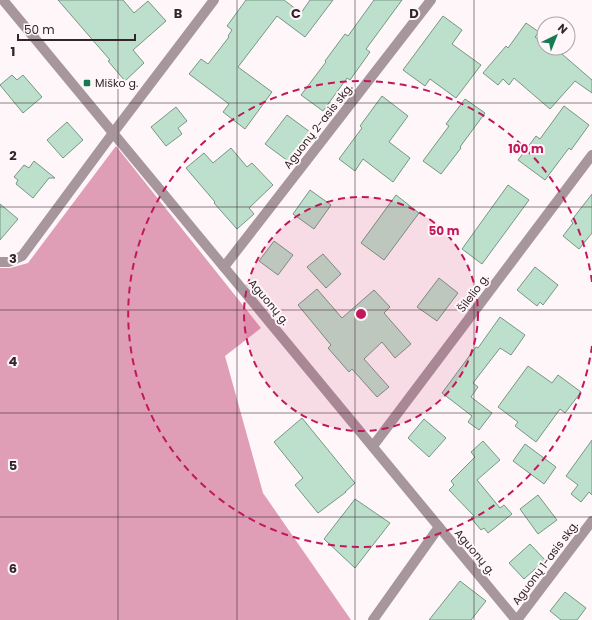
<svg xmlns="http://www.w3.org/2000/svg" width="592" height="620" viewBox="0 0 592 620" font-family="Poppins,sans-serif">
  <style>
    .forest { fill: #df9eb6 }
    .building { fill: #bde0cc; stroke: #769785 }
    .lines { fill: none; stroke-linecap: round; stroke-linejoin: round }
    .minor { stroke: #a7979c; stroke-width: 10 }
    .grid { fill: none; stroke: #33252a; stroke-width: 1; stroke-opacity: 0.55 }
    .ring { fill: none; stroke: #c2185b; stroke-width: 2; stroke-dasharray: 7 5 }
    .poi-dot { fill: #167a52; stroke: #fef6f9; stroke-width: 1.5 }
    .labels { text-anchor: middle; stroke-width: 4; stroke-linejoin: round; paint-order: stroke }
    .poi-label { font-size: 11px; fill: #33252a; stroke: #fef6f9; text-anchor: start }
    .street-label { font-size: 11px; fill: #33252a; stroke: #fef6f9 }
    .grid-label { font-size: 13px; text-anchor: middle; font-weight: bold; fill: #33252a; stroke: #fef6f9; stroke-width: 4; stroke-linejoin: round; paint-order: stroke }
    .centre { fill: #c2185b; stroke: #fef6f9; stroke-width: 2 }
    .ring-label { font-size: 12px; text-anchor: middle; font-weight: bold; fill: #c2185b; stroke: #fef6f9; stroke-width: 4; stroke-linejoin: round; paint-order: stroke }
  </style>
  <rect width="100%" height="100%" fill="#fef6f9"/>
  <!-- forest -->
  <polygon class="forest" points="116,146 261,328 225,356 263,493 351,620 0,620 0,268 10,268 28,263"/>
  <!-- building -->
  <g class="building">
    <polygon points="58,0 123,0 134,13 148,1 166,21 133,50 144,63 125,81 108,61 110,60"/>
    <polygon points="246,0 284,0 301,13 310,0 333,0 305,37 277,16 238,67 272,92 245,129 223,112 229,104 189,74 201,59 208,64 229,37 228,36 232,30 227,26"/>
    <polygon points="374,0 402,0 366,49 370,52 350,80 347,78 323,111 301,95 326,62 325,61 345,34 348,36"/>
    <polygon points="443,16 462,30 452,44 481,65 456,98 430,79 425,86 403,70"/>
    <polygon points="526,23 539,32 535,37 544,44 544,48 555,48 592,80 592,93 575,81 550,109 514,78 509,85 503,79 498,85 483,73 506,46 508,48"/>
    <polygon points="12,75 17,80 23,75 42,97 23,113 0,85"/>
    <polygon points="382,96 408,116 389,142 410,158 393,182 363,159 355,171 339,159 362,128 360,126"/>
    <polygon points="465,99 485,113 460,147 461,148 441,174 423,161 449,126 446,124"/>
    <polygon points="564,106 589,125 571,150 569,148 545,180 518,160 536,136 540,139"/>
    <polygon points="176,107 187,121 178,128 182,134 166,146 151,127"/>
    <polygon points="287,115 310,132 288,161 265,144"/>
    <polygon points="67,122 83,140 63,158 47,140"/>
    <polygon points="231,148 247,167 252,163 273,185 249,208 254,214 237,229 214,203 215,202 186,168 204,153 213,163"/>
    <polygon points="34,161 55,178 49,178 33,198 16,184 18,180 14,177 24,165 29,168"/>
    <polygon points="508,185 529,200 482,264 462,249"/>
    <polygon points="310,190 331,205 314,229 293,214"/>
    <polygon points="592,194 592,233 579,249 563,236 573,223 571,221"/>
    <polygon points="396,195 419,213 384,260 361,243"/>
    <polygon points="0,204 18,219 0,240"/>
    <polygon points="274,241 293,255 278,275 259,261"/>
    <polygon points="323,254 341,274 326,288 307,267"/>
    <polygon points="535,267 558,285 543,305 540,302 537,306 517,290"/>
    <polygon points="439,278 458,293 437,321 417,307"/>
    <polygon points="317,289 342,318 374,290 390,307 384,313 411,344 395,358 382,342 364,359 389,387 377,397 352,369 349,372 328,348 331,345 298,305"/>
    <polygon points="500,317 525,335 511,355 500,348 473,383 478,387 471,397 492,413 479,430 468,422 472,416 442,393 476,347 478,348"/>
    <polygon points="528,366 552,383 558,375 581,392 565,413 560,409 536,442 515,426 518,422 498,407"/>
    <polygon points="302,418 355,483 345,492 346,492 318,513 295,485 303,478 274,442"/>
    <polygon points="424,419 446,438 429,457 408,438"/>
    <polygon points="592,440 592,495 589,492 581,502 571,494 578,485 566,476"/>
    <polygon points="483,441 500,460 477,480 500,508 504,505 512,514 488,533 484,528 481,530 471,518 474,516 449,490 454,485 451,481 475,457 471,452"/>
    <polygon points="525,444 556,467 544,484 513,461"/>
    <polygon points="538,495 557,520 538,534 520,509"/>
    <polygon points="355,499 390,523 355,568 324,539"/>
    <polygon points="530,544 545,560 524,579 509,563"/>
    <polygon points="460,581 486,601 471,620 429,620"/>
    <polygon points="565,592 586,608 577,620 561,620 550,611"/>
  </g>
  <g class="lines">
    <!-- minor -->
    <g class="minor">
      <polyline points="3,0 516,620"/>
      <polyline points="0,262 9,262 22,256 113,133 214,0"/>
      <polyline points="224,267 431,0"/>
      <polyline points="373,446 592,155"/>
      <polyline points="373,620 439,527"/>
      <polyline points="517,620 592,521"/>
    </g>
  </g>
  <!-- grid -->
  <path class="grid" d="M118,0V620M237,0V620M355,0V620M474,0V620M0,103H592M0,207H592M0,310H592M0,413H592M0,517H592"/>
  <!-- distance rings -->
  <circle cx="361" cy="314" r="117" fill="#c2185b" fill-opacity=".12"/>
  <g class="ring">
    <circle cx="361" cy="314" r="117"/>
    <path d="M592 346A233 233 0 1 1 592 282"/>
  </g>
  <!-- markers -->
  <rect class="poi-dot" x="83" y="79" width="8" height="8" rx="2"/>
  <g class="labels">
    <!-- poi labels -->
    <g class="poi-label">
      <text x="95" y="87">Miško g.</text>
    </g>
    <!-- street labels -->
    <g class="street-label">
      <text transform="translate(318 126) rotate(-52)" y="4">Aguonų 2-asis skg.</text>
      <text transform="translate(473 293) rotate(-53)" y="4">Šilelio g.</text>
      <text transform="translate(269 302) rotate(50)" y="4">Aguonų g.</text>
      <text transform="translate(475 552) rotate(50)" y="4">Aguonų g.</text>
      <text transform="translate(545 563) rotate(-53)" y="4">Aguonų 1-asis skg.</text>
    </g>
  </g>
  <g class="grid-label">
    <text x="178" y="18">B</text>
    <text x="296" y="18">C</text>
    <text x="414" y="18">D</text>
    <text x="13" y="56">1</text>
    <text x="13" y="160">2</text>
    <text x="13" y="263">3</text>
    <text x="13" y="366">4</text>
    <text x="13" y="470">5</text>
    <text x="13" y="573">6</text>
  </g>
  <circle cx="361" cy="314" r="6" class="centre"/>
  <g class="ring-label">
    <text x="526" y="153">100 m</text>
    <text x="444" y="235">50 m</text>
  </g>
  <!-- north arrow -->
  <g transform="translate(556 36) rotate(43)"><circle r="19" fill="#fef6f9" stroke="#ada2a6"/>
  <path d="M0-3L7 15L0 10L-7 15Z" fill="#167a52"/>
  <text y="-6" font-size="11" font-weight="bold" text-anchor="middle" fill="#33252a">N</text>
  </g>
  <!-- scale -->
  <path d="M18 34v6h117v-6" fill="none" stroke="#33252a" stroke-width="2"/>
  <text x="24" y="34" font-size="12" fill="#33252a" stroke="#fef6f9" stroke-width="3" paint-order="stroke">50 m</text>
</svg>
